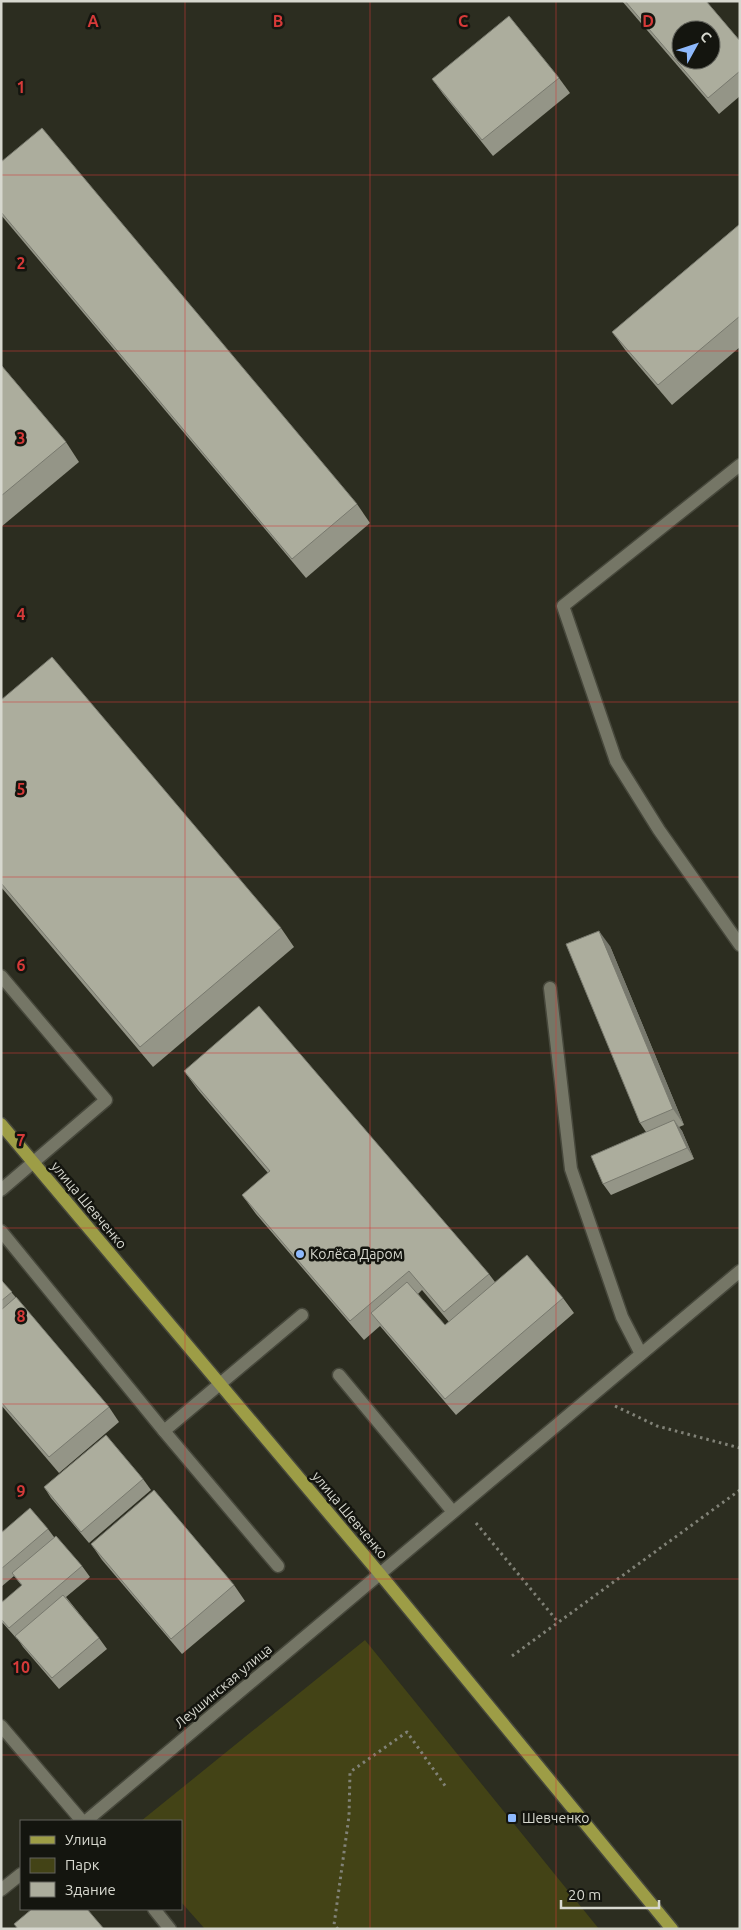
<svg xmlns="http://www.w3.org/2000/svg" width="741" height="1930" viewBox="0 0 741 1930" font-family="Ubuntu,sans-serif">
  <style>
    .green { fill: #434316 }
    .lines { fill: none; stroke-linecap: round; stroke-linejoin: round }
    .minor-casing { stroke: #47483c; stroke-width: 15 }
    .major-casing { stroke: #47483c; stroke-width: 15 }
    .path { stroke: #818277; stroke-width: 3; stroke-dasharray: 2.5 4; stroke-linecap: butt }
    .minor { stroke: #757666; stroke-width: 12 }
    .major { stroke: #9d9d46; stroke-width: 12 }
    .wall { fill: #949587; fill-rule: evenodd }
    .shaded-wall { fill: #78796e }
    .building { fill: #acad9d; stroke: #78796e; fill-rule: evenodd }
    .grid { fill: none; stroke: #d63a39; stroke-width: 1; stroke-opacity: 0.55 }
    .poi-dot { fill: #8eb9fc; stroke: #14150f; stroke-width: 2 }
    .labels { text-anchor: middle; stroke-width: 5; stroke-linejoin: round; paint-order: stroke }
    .street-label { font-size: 14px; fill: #d7d8cf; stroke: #14150f }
    .poi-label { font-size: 14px; fill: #d7d8cf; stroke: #14150f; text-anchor: start }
    .grid-label { font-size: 16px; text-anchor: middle; font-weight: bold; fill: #d63a39; stroke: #14150f; stroke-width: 5; stroke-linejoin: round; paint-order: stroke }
  </style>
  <rect width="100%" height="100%" fill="#2c2d20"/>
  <!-- green -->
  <polygon class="green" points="365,1640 599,1929 205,1929 181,1902 181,1821 141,1821"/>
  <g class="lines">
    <defs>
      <g id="minor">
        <polyline points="740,465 563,606 616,761 659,830 740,945"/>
        <polyline points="1,976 106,1100 1,1190"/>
        <polyline points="550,988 571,1169 622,1317 641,1354"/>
        <polyline points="1,1231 164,1431 278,1566"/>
        <polyline points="339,1375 453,1512"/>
        <polyline points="164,1431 302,1315"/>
        <polyline points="1,1726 82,1821"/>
        <polyline points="86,1821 740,1271"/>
        <polyline points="1,1890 21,1874"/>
        <polyline points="154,1909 170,1929"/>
      </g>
      <polyline id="major" points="1,1124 380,1574 672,1929"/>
    </defs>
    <!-- minor casing -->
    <use href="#minor" class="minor-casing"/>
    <!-- major casing -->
    <use href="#major" class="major-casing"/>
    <!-- path -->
    <g class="path">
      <polyline points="615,1406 657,1426 740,1448"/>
      <polyline points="476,1523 558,1622"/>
      <polyline points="512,1656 740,1490"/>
      <polyline points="338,1929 334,1925 349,1816 350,1772 407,1732 446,1787"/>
    </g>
    <!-- minor -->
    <use href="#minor" class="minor"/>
    <!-- major -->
    <use href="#major" class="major"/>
  </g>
  <!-- wall -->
  <g class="wall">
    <polygon points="622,1 706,1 740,41 740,96 719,114"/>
    <polygon points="559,78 570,93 493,156 443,94 432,79"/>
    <polygon points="1,162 357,504 370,523 306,578 1,215"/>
    <polygon points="740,224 740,347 672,405 626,351 612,332"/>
    <polygon points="1,365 66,442 79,462 1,527"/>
    <polygon points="1,700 281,928 294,947 153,1067 1,887"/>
    <polygon points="610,946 684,1125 679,1127 682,1131 694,1159 611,1195 603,1184 646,1132 640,1123"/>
    <path d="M184,1071L489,1274L495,1282L563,1298L574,1313L456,1415L380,1326L364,1340L256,1214L242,1195L268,1173L198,1090ZM422,1290L449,1322L445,1325L418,1294Z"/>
    <polygon points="1,1280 109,1407 119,1422 59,1473 1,1405"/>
    <polygon points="143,1479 151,1490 89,1543 51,1498 44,1487"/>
    <polygon points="48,1529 54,1537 82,1566 90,1577 66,1597 99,1638 107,1649 59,1689 23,1647 17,1638 17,1639 1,1621 1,1603 22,1586 14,1576 1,1587 1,1533"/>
    <polygon points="91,1544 234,1585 245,1601 182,1654 102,1560"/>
  </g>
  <!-- shaded-wall -->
  <g class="shaded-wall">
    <polygon points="599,931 610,946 684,1125 673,1109"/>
    <polygon points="674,1120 682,1131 694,1159 687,1148"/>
  </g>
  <!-- building -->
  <g class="building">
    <path d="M625,1H706L740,41V71L708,98ZM681,30H711V60H681Z"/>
    <polygon points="509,16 559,78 482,140 432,79"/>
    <polygon points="42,128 357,504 292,559 1,212 1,162"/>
    <polygon points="740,224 740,316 658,385 612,332"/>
    <polygon points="1,365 66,442 1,496"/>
    <polygon points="52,657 281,928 140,1047 1,883 1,700"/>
    <polygon points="599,931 673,1109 640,1123 566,944"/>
    <polygon points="259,1006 489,1274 444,1312 409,1271 350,1321 242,1195 270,1171 184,1071"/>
    <polygon points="674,1120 687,1148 603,1184 591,1156"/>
    <polygon points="527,1255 563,1298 445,1399 371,1313 407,1282 445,1325"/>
    <polygon points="1,1280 12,1292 1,1301"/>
    <polygon points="16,1297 109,1407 49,1457 1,1402 1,1310"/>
    <polygon points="106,1435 143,1479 81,1532 44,1487"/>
    <polygon points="154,1490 234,1585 171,1639 91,1544"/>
    <polygon points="30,1508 48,1529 1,1569 1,1533"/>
    <polygon points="56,1536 82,1566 9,1628 1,1619 1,1603 22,1585 12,1573"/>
    <polygon points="63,1595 99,1638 52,1678 15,1636"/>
    <polygon points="32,1909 87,1909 104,1929 18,1929 14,1924"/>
  </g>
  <!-- grid -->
  <path class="grid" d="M185,1V1929M370,1V1929M556,1V1929M1,175H740M1,351H740M1,526H740M1,702H740M1,877H740M1,1053H740M1,1228H740M1,1404H740M1,1579H740M1,1755H740"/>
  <!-- markers -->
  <g class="poi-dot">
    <circle cx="300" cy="1254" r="5"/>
    <rect x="507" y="1813" width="10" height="10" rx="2.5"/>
  </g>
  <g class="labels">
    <!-- street labels -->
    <g class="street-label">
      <text transform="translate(89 1205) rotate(50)" y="5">улица Шевченко</text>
      <text transform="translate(350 1515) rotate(50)" y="5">улица Шевченко</text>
      <text transform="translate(223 1686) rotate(-40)" y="5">Леушинская улица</text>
    </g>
    <!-- poi labels -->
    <g class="poi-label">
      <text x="310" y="1259">Колёса Даром</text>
      <text x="522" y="1823">Шевченко</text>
    </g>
  </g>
  <g class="grid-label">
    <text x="93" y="27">A</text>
    <text x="278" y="27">B</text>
    <text x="463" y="27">C</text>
    <text x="648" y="27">D</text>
    <text x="21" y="93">1</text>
    <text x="21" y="269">2</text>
    <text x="21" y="444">3</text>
    <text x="21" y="620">4</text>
    <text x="21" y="795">5</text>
    <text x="21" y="971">6</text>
    <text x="21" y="1146">7</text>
    <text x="21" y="1322">8</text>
    <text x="21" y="1497">9</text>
    <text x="21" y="1673">10</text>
  </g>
  <!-- border -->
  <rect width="741" height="1930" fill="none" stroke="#d7d8cf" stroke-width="5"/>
  <!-- legend -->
  <rect x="20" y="1820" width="162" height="90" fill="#14150f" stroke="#62635c"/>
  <rect x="30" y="1836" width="25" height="8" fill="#9d9d46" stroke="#62635c"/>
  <text x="65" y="1845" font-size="15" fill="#d7d8cf">Улица</text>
  <rect x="30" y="1858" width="25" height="15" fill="#434316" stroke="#62635c"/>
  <text x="65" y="1870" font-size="15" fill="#d7d8cf">Парк</text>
  <rect x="30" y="1882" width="25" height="15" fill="#acad9d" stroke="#62635c"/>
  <text x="65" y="1895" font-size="15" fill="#d7d8cf">Здание</text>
  <!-- north arrow -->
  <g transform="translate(696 45) rotate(50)"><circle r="24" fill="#14150f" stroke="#62635c"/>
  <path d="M0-4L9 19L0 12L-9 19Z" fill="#8eb9fc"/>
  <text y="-8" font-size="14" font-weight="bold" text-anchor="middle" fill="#d7d8cf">С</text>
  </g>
  <!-- scale -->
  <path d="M561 1900v8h98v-8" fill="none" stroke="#d7d8cf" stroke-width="2.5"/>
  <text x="568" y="1900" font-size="15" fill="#d7d8cf" stroke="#14150f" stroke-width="4" paint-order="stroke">20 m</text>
</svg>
